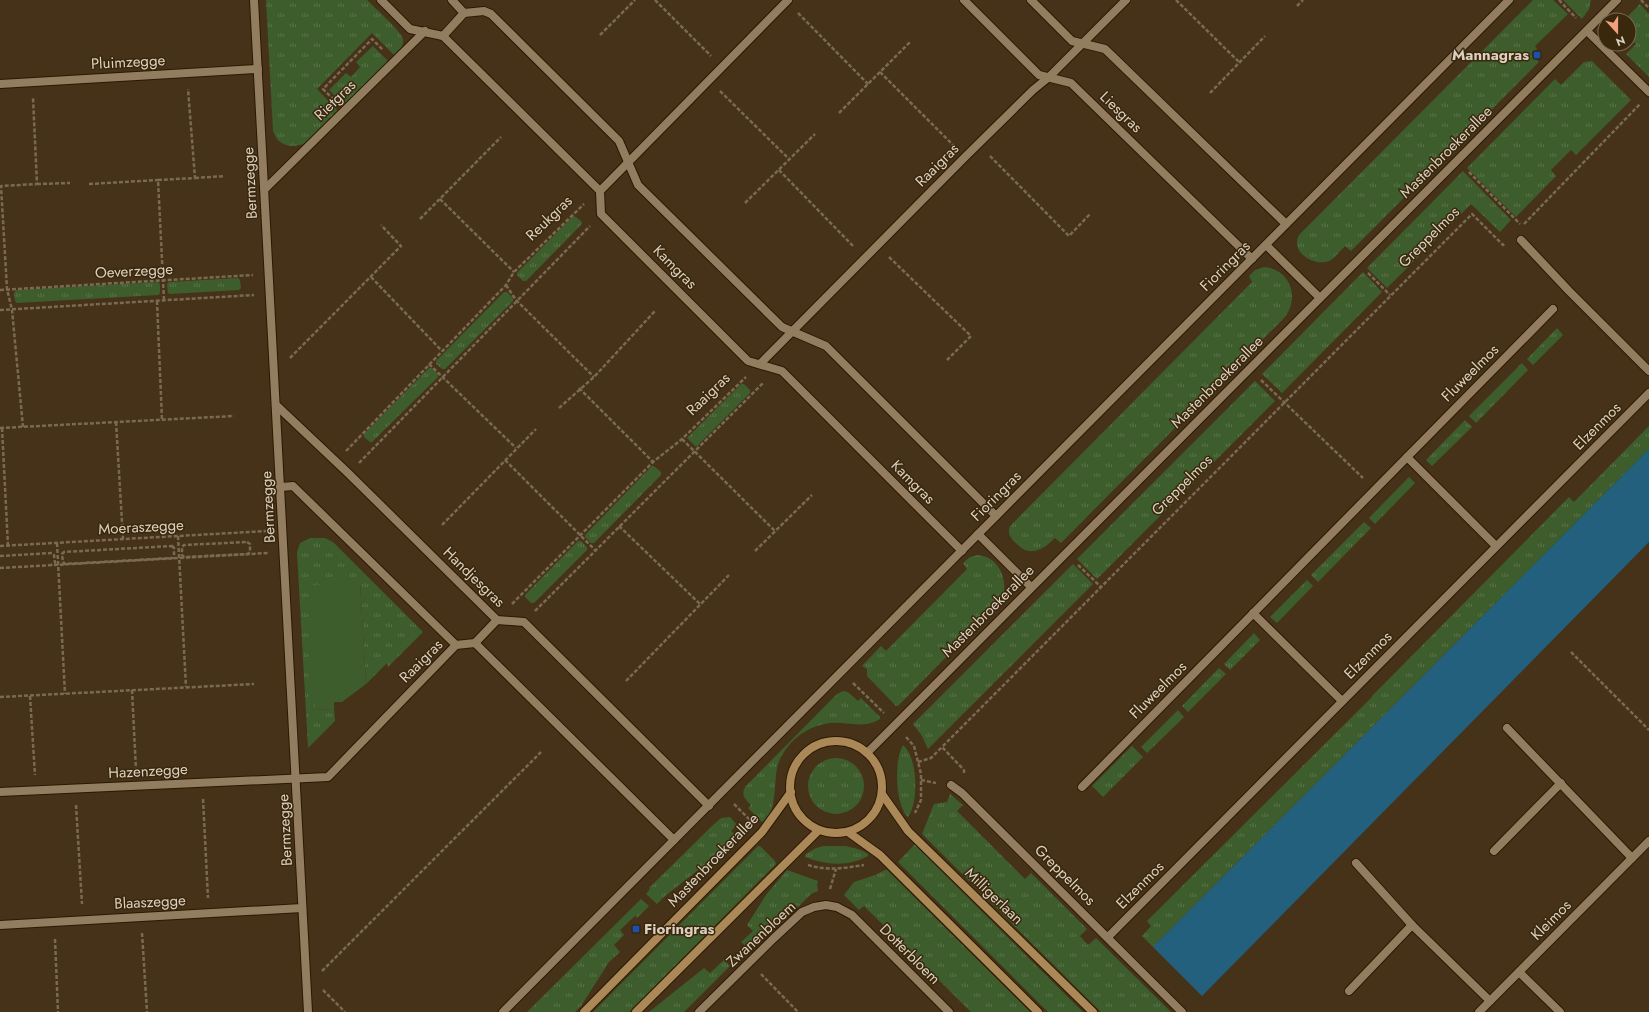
<svg xmlns="http://www.w3.org/2000/svg" width="1649" height="1012" viewBox="0 0 1649 1012" font-family="Jost,sans-serif">
  <style>
    .grass { fill: url(#grass-tufts) }
    .pitch { fill: #3e5d2d }
    .water { fill: #23607d }
    .lines { fill: none; stroke-linecap: round; stroke-linejoin: round }
    .lane-casing { stroke: #2b1900; stroke-width: 10 }
    .street-casing { stroke: #2b1900; stroke-width: 10 }
    .secondary-casing { stroke: #2b1900; stroke-width: 10 }
    .path { stroke: #7a6953; stroke-width: 2.5; stroke-dasharray: 4 2; stroke-linecap: butt }
    .lane { stroke: #937d60; stroke-width: 8 }
    .street { stroke: #937d60; stroke-width: 8 }
    .secondary { stroke: #ab8858; stroke-width: 8 }
    .transit-dot { fill: #1a4fb4; stroke: #3a280d; stroke-width: 1.5 }
    .labels { text-anchor: middle; stroke-width: 3; stroke-linejoin: round; paint-order: stroke }
    .poi-label { font-size: 15px; font-weight: bold; fill: #dcd0c1; stroke: #3a280d; text-anchor: end }
    .street-label { font-size: 15px; fill: #dcd0c1; stroke: #3a280d }
  </style>
  <defs>
    <pattern id="grass-tufts" width="24" height="20" patternUnits="userSpaceOnUse"><rect width="24" height="20" fill="#3e5d2d"/><path d="M3 7l-1-3M5 7V3M7 7l1-3M15 17l-1-3M17 17v-4M19 17l1-3" fill="none" stroke="#59734a"/></pattern>
  </defs>
  <rect width="100%" height="100%" fill="#453218"/>
  <!-- grass -->
  <g class="grass">
    <path d="M266,0H367C374,7 401,31 403,39C404,47 399,51 394,55L372,33L317,89L339,112L307,143C292,148 279,148 273,131Z"/>
    <path d="M1533,0H1553L1568,14L1535,46L1537,49L1531,55L1539,62L1351,251L1345,246C1340,251 1335,258 1329,261C1314,267 1290,252 1299,235Z"/>
    <polygon points="1563,0 1591,0 1589,9 1582,19"/>
    <polygon points="1640,4 1649,14 1649,77 1626,54 1636,44 1630,39 1629,40 1629,20 1624,20"/>
    <polygon points="373,46 388,61 345,106 329,90 346,73 351,77 360,67 356,62"/>
    <polygon points="1592,61 1631,100 1576,155 1571,150 1551,170 1556,176 1516,217 1467,168 1555,79 1561,85 1584,62"/>
    <polygon points="1463,171 1511,220 1500,232 1471,204 1387,288 1367,268"/>
    <polygon points="573,216 576,217 582,222 581,225 526,281 523,281 517,275 517,273"/>
    <path d="M1264,267C1290,269 1300,297 1285,317L1061,543L1055,538C1044,549 1030,558 1017,544C1013,541 1011,538 1009,534V528L1012,524L1252,282L1249,276L1255,270Z"/>
    <polygon points="1363,272 1382,292 1282,393 1262,374"/>
    <polygon points="238,278 240,280 241,288 239,290 170,294 168,293 167,284 169,282"/>
    <polygon points="158,282 160,284 160,293 158,295 17,303 15,301 14,293 16,290"/>
    <polygon points="504,292 507,292 513,298 513,301 445,369 442,369 436,364 436,361"/>
    <polygon points="1557,328 1563,335 1533,365 1527,359"/>
    <polygon points="1522,363 1528,370 1476,423 1469,416"/>
    <polygon points="429,368 432,368 438,374 438,377 372,442 370,442 364,437 364,434"/>
    <polygon points="1255,381 1275,401 1097,579 1077,559"/>
    <polygon points="741,384 744,384 750,390 750,393 696,447 687,438"/>
    <polygon points="1465,420 1472,427 1432,466 1426,460"/>
    <polygon points="1649,426 1649,449 1153,947 1142,936 1151,926 1147,921 1372,697 1372,696 1569,497 1574,502"/>
    <polygon points="652,466 655,467 661,472 661,475 594,543 591,543 585,537 585,535"/>
    <polygon points="1409,477 1415,483 1375,524 1369,518"/>
    <polygon points="1364,522 1371,528 1318,582 1311,575"/>
    <polygon points="310,538 325,538 333,542 423,632 388,667 387,663 366,684 360,582 315,710 334,709 335,721 308,748 297,552 300,543"/>
    <polygon points="578,541 581,541 587,547 587,550 534,603 531,603 525,597 525,595"/>
    <path d="M978,555C1000,557 1009,582 1002,600L898,706H896L867,676V669L862,666L880,647L881,646L886,651L967,569L963,563L970,557Z"/>
    <polygon points="1073,564 1093,584 928,749 922,736 913,724"/>
    <polygon points="1307,580 1313,586 1277,623 1270,617"/>
    <polygon points="1254,633 1260,640 1230,670 1224,664"/>
    <polygon points="1219,668 1226,674 1188,712 1182,706"/>
    <path d="M843,691L848,692L858,701L861,698L880,717V719C867,727 856,724 842,723C823,721 803,729 790,744C784,751 779,759 777,768C774,781 777,816 762,822L748,808L751,805C745,799 741,795 745,787L837,694Z"/>
    <polygon points="1178,710 1184,717 1147,753 1141,747"/>
    <path d="M903,745C918,758 919,801 908,817C895,806 894,759 903,745Z"/>
    <polygon points="1132,746 1143,757 1103,797 1092,786"/>
    <circle cx="836" cy="786" r="28"/>
    <polygon points="950,794 963,805 957,811 1025,879 1031,873 1087,929 1080,936 1088,945 1096,938 1171,1012 1101,1012 922,834 934,804 947,802"/>
    <polygon points="730,817 737,825 731,831 739,838 665,896 657,904 646,894 650,889 649,888 712,826 721,818"/>
    <polygon points="914,845 915,845 1083,1012 1048,1012 898,862"/>
    <polygon points="758,846 760,846 775,861 776,864 629,1012 593,1012"/>
    <path d="M825,846C841,846 854,845 868,854V856C848,867 825,865 805,857L806,854L816,848Z"/>
    <polygon points="787,870 818,881 817,885 818,891 811,894 798,907 793,903 748,948 741,942 753,931 747,925 766,895"/>
    <polygon points="885,870 887,870 1030,1012 971,1012 864,906 859,910 844,895 854,882 875,875"/>
    <polygon points="641,899 649,906 637,918 635,916 620,930 624,935 614,945 620,952 609,962 581,1006 575,1012 527,1012"/>
    <polygon points="724,960 730,966 684,1012 649,1012 704,968 710,973"/>
  </g>
  <!-- pitch -->
  <polygon class="pitch" points="360,582 366,684 342,702 334,702 334,709 315,710 308,586"/>
  <!-- water -->
  <polygon class="water" points="1649,449 1649,542 1202,996 1153,947"/>
  <g class="lines">
    <defs>
      <polyline id="lane" points="1519,972 1560,1012"/>
      <g id="street">
        <polyline points="254,0 308,1012"/>
        <polyline points="381,0 410,29 443,36 600,191 601,214 748,361 782,371 962,551"/>
        <polyline points="452,0 464,13 484,11 491,14 619,141 638,185 782,327 826,346 996,516"/>
        <polyline points="964,0 1039,75 1071,83 1252,259"/>
        <polyline points="1031,0 1072,41 1105,49 1286,224"/>
        <polyline points="1587,31 1649,92"/>
        <polyline points="443,36 464,13"/>
        <polyline points="0,84 258,69"/>
        <polyline points="265,189 425,31"/>
        <polyline points="600,191 788,0"/>
        <polyline points="1521,240 1569,291 1649,371"/>
        <polyline points="1266,245 1320,298"/>
        <polyline points="760,364 965,157 1033,90 1049,77 1126,0"/>
        <polyline points="276,405 348,473 497,620 524,622 709,806"/>
        <polyline points="1407,457 1496,546"/>
        <polyline points="281,487 293,486 456,645"/>
        <polyline points="978,534 1031,587"/>
        <polyline points="1253,613 1342,701"/>
        <polyline points="475,643 674,840"/>
        <polyline points="1507,728 1632,858"/>
        <polyline points="867,753 1617,0"/>
        <polyline points="951,785 962,793 1182,1012"/>
        <polyline points="1082,787 1553,309"/>
        <polyline points="0,792 328,777 456,645 475,643 497,620"/>
        <polyline points="1494,851 1561,783"/>
        <polyline points="1356,863 1412,925 1490,1001"/>
        <polyline points="0,925 302,908"/>
        <polyline points="1108,937 1649,393"/>
        <polyline points="1349,991 1412,925"/>
        <polyline points="503,1012 1509,0"/>
        <polyline points="699,1012 773,939 802,912 814,907 826,905 837,907 852,915 949,1012"/>
        <polyline points="1479,1012 1649,841"/>
      </g>
      <g id="secondary">
        <circle cx="836" cy="787" r="46"/>
        <polyline points="882,794 908,831 1093,1012"/>
        <polyline points="848,832 880,855 1038,1012"/>
        <polyline points="584,1012 762,832 791,792"/>
        <polyline points="636,1012 819,830"/>
      </g>
    </defs>
    <!-- lane casing -->
    <use href="#lane" class="lane-casing"/>
    <!-- street casing -->
    <use href="#street" class="street-casing"/>
    <!-- secondary casing -->
    <use href="#secondary" class="secondary-casing"/>
    <!-- path -->
    <g class="path">
      <polyline points="655,0 711,56"/>
      <polyline points="1176,0 1239,62"/>
      <polyline points="1559,0 1576,18"/>
      <polyline points="1641,0 1649,8"/>
      <polyline points="1297,6 1303,0"/>
      <polyline points="798,13 868,84"/>
      <polyline points="600,35 635,0"/>
      <polyline points="880,72 954,146"/>
      <polyline points="720,91 789,159"/>
      <polyline points="1210,93 1265,36"/>
      <polyline points="334,100 323,89 372,39 383,50"/>
      <polyline points="839,113 911,41"/>
      <polyline points="990,156 1069,236 1090,214"/>
      <polyline points="779,170 854,247"/>
      <polyline points="1469,172 1520,224"/>
      <polyline points="195,178 225,176"/>
      <polyline points="37,184 70,183"/>
      <polyline points="89,184 158,180"/>
      <polyline points="440,199 514,272"/>
      <polyline points="745,203 815,134"/>
      <polyline points="420,219 501,137"/>
      <polyline points="1524,224 1640,104"/>
      <polyline points="889,257 971,336 947,360"/>
      <polyline points="1368,273 1390,295"/>
      <polyline points="371,277 442,351"/>
      <polyline points="506,285 516,300 594,377"/>
      <polyline points="0,290 253,275"/>
      <polyline points="164,300 158,180 195,178 188,89"/>
      <polyline points="157,301 162,420"/>
      <polyline points="0,310 254,295"/>
      <polyline points="290,358 401,246 381,225"/>
      <polyline points="429,364 516,448"/>
      <polyline points="1261,380 1363,478"/>
      <polyline points="579,388 653,462"/>
      <polyline points="559,408 594,377 655,311"/>
      <polyline points="116,422 123,539"/>
      <polyline points="23,427 12,310 7,289 1,186 37,184 33,98"/>
      <polyline points="0,428 234,416"/>
      <polyline points="2,428 8,546"/>
      <polyline points="682,439 776,532"/>
      <polyline points="346,451 506,285 514,272 584,204"/>
      <polyline points="505,460 595,550"/>
      <polyline points="359,463 590,226"/>
      <polyline points="442,525 536,429"/>
      <polyline points="619,526 700,604"/>
      <polyline points="178,536 186,687"/>
      <polygon points="247,542 250,544 250,552 248,554 184,557 182,555 182,547 184,545"/>
      <polyline points="57,543 65,694"/>
      <polyline points="0,546 267,531"/>
      <polygon points="172,546 174,548 174,555 173,558 65,564 63,562 62,554 64,552"/>
      <polyline points="755,551 812,495"/>
      <polyline points="0,556 52,553 54,555 55,563 51,565"/>
      <polyline points="1078,565 1101,587"/>
      <polyline points="0,568 268,553"/>
      <polyline points="512,604 653,462 682,439 746,377"/>
      <polyline points="535,611 763,383"/>
      <polyline points="1571,652 1649,730"/>
      <polyline points="626,681 729,575"/>
      <polyline points="853,683 884,713"/>
      <polyline points="132,690 136,770"/>
      <polyline points="30,696 35,775"/>
      <polyline points="0,697 254,684"/>
      <polyline points="906,737 914,746 921,774 921,800 915,813"/>
      <polyline points="918,762 931,758 942,747"/>
      <polyline points="964,773 964,770 942,747 1472,214 1503,245 1505,243"/>
      <polyline points="921,780 936,783"/>
      <polyline points="203,799 208,898"/>
      <polyline points="734,804 750,820"/>
      <polyline points="76,805 82,904"/>
      <path d="M808,865C827,871 845,868 864,865"/>
      <polyline points="830,889 836,869"/>
      <polyline points="142,933 147,1012"/>
      <polyline points="55,939 58,1012"/>
      <polyline points="322,971 541,752"/>
      <polyline points="761,974 798,1012"/>
      <polyline points="323,990 345,1012"/>
    </g>
    <!-- lane -->
    <use href="#lane" class="lane"/>
    <!-- street -->
    <use href="#street" class="street"/>
    <!-- secondary -->
    <use href="#secondary" class="secondary"/>
  </g>
  <!-- markers -->
  <g class="transit-dot">
    <rect x="1533" y="51" width="8" height="8" rx="2"/>
    <rect x="632" y="925" width="8" height="8" rx="2"/>
  </g>
  <g class="labels">
    <!-- poi labels -->
    <g class="poi-label">
      <text x="1529" y="60">Mannagras</text>
      <text x="644" y="934" text-anchor="start">Fioringras</text>
    </g>
    <!-- street labels -->
    <g class="street-label">
      <text transform="translate(128 62) rotate(-3)" y="5">Pluimzegge</text>
      <text transform="translate(335 100) rotate(-44)" y="5">Rietgras</text>
      <text transform="translate(1121 112) rotate(44)" y="5">Liesgras</text>
      <text transform="translate(1446 152) rotate(-45)" y="5">Mastenbroekerallee</text>
      <text transform="translate(937 165) rotate(-45)" y="5">Raaigras</text>
      <text transform="translate(250 183) rotate(-93)" y="5">Bermzegge</text>
      <text transform="translate(549 218) rotate(-44)" y="5">Reukgras</text>
      <text transform="translate(1429 237) rotate(-45)" y="5">Greppelmos</text>
      <text transform="translate(1225 266) rotate(-45)" y="5">Fioringras</text>
      <text transform="translate(675 267) rotate(45)" y="5">Kamgras</text>
      <text transform="translate(134 271) rotate(-3)" y="5">Oeverzegge</text>
      <text transform="translate(1470 373) rotate(-45)" y="5">Fluweelmos</text>
      <text transform="translate(1217 382) rotate(-45)" y="5">Mastenbroekerallee</text>
      <text transform="translate(708 394) rotate(-44)" y="5">Raaigras</text>
      <text transform="translate(1597 426) rotate(-45)" y="5">Elzenmos</text>
      <text transform="translate(913 482) rotate(45)" y="5">Kamgras</text>
      <text transform="translate(1182 485) rotate(-45)" y="5">Greppelmos</text>
      <text transform="translate(996 496) rotate(-45)" y="5">Fioringras</text>
      <text transform="translate(268 507) rotate(-93)" y="5">Bermzegge</text>
      <text transform="translate(141 527) rotate(-3)" y="5">Moeraszegge</text>
      <text transform="translate(474 577) rotate(44)" y="5">Handjesgras</text>
      <text transform="translate(988 611) rotate(-45)" y="5">Mastenbroekerallee</text>
      <text transform="translate(1368 655) rotate(-45)" y="5">Elzenmos</text>
      <text transform="translate(421 661) rotate(-45)" y="5">Raaigras</text>
      <text transform="translate(1158 690) rotate(-45)" y="5">Fluweelmos</text>
      <text transform="translate(148 771) rotate(-3)" y="5">Hazenzegge</text>
      <text transform="translate(285 830) rotate(-93)" y="5">Bermzegge</text>
      <text transform="translate(713 860) rotate(-46)" y="5">Mastenbroekerallee</text>
      <text transform="translate(1065 875) rotate(45)" y="5">Greppelmos</text>
      <text transform="translate(1140 885) rotate(-45)" y="5">Elzenmos</text>
      <text transform="translate(994 896) rotate(44)" y="5">Milligerlaan</text>
      <text transform="translate(150 902) rotate(-3)" y="5">Blaaszegge</text>
      <text transform="translate(1551 920) rotate(-45)" y="5">Kleimos</text>
      <text transform="translate(761 934) rotate(-43)" y="5">Zwanenbloem</text>
      <text transform="translate(910 954) rotate(45)" y="5">Dotterbloem</text>
    </g>
  </g>
  <!-- north arrow -->
  <g transform="translate(1617 32) rotate(159)"><circle r="19" fill="#3a280d" stroke="#7b6b55"/>
  <path d="M0-3L7 15L0 10L-7 15Z" fill="#f1a17d"/>
  <text y="-6" font-size="11" font-weight="bold" text-anchor="middle" fill="#dcd0c1">N</text>
  </g>
</svg>
